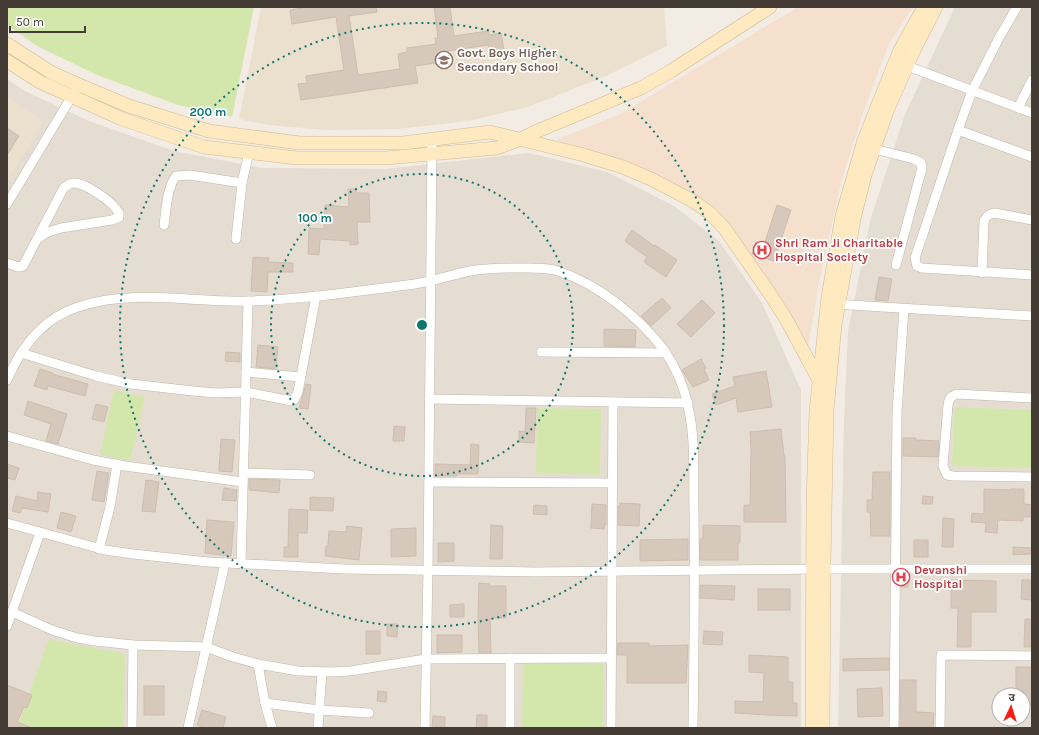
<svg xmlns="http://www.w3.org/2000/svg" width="1039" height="735" viewBox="0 0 1039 735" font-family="Karla,'Noto Sans Devanagari',sans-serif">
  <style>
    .residential { fill: #e6ddd2; fill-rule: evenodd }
    .commercial { fill: #f5e0ce }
    .education { fill: #ebe0cd }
    .green { fill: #d3e7ac }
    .building { fill: #d6c9bc; stroke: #cebdad }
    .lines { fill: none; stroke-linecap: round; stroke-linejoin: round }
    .street-casing { stroke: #c0b6aa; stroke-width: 10 }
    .secondary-casing { stroke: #d2bb93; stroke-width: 14 }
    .street { stroke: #fff; stroke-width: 9 }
    .secondary { stroke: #fee9c1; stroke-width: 13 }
    .ring { fill: none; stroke: #0f766e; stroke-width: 2; stroke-dasharray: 2 4 }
    .labels { text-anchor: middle; stroke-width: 3.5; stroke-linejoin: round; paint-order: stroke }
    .education-label { font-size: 12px; font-weight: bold; fill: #785e54; stroke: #fff; text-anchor: start }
    .health-label { font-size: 12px; font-weight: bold; fill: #be3a42; stroke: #fff; text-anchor: start }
    .centre { fill: #0f766e; stroke: #fff; stroke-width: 2 }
    .ring-label { font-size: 12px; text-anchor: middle; font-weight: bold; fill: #0f766e; stroke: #fff; stroke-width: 3.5; stroke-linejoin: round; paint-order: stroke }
  </style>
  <rect width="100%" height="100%" fill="#f2ece4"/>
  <!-- residential -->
  <g class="residential">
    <path d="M955,7H1032V728H838L844,422L848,331L870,221L905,114ZM999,695H1023V719H999Z"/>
    <polygon points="7,79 25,91 89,121 174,151 262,168 385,169 529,153 607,172 674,206 719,241 762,303 801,390 801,728 7,728"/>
  </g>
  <!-- commercial -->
  <polygon class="commercial" points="798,7 913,7 889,44 864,110 842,179 819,283 808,348 773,292 717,210 643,171 556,140 620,114"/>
  <!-- education -->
  <g class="education">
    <polygon points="261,7 664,7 667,46 608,75 528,107 469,121 398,129 325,130 269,125 239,119"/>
    <polygon points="7,96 44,121 7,181"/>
  </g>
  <!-- green -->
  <g class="green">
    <polygon points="7,7 254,7 232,117 178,105 97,75 37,46 7,25"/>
    <polygon points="114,390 145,397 130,461 100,454"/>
    <polygon points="955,407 1032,410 1032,468 952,466"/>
    <polygon points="537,408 601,409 600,475 536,473"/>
    <polygon points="49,639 125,654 123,728 17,728"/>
    <polygon points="523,664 604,664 603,728 522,728"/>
  </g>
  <!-- building -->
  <g class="building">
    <polygon points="308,7 376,7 377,12 349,16 358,75 400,69 398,54 407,52 407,48 436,44 435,38 438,38 434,7 450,7 454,36 488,31 489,35 501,33 504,49 489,51 488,45 441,52 443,62 415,66 418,83 301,100 298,84 307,83 306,76 344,70 336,17 292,24 290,10"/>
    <polygon points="7,128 19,136 7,155"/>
    <polygon points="348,189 356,189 356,193 369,193 370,222 357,222 358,244 350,245 350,241 320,239 319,255 308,254 309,228 324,229 325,205 349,207"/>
    <polygon points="777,205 791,210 774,261 752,254 756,242 764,245"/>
    <polygon points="632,230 654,246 655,245 677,260 666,277 644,262 647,257 625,241"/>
    <polygon points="253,257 269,258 268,262 293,263 293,272 268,272 267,292 251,291"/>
    <polygon points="879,277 892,279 888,301 875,300"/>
    <polygon points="662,298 671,308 651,326 641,316"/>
    <polygon points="702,300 715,313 691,337 677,324"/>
    <polygon points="604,329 636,330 635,347 604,346"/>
    <polygon points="258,345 278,347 276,369 256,367"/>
    <polygon points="226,352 240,353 240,362 225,361"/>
    <polygon points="701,359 706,368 704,369 709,380 693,387 682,370"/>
    <polygon points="40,369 53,373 52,374 88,384 85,396 48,386 47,390 34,386"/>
    <polygon points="766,371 772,407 738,412 736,398 716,405 712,394 735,386 733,377"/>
    <polygon points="306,384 311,385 308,409 299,408"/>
    <polygon points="28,401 67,414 58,444 46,441 51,424 24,415"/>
    <polygon points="96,404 108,407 104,422 92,419"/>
    <polygon points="526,408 536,408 534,443 519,442 519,431 525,432"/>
    <polygon points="394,426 405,427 404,441 393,441"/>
    <polygon points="781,429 784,456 785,456 786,522 744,522 744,505 750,505 751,450 750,432"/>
    <polygon points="903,438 916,438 916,440 939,441 938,457 903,456"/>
    <polygon points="221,439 235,440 232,472 219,471"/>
    <polygon points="471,444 479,445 478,474 457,474 457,476 435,476 435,464 470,465"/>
    <polygon points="7,464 19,468 15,480 7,478"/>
    <polygon points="97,471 109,473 104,502 92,500"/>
    <polygon points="873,472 890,472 890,536 871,536 870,512 867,512 867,500 872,500"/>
    <polygon points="249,479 280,480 279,493 249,490"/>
    <polygon points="146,480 159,482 155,512 142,511"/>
    <polygon points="224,488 237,490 236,501 222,500"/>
    <polygon points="984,489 1011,490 1011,489 1024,489 1024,504 1032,505 1032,517 1023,517 1023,521 998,520 997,533 985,532 986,523 971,522 972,513 984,514"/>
    <polygon points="38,492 51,494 48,512 22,508 20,513 12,511 16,496 37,501"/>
    <polygon points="923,496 933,497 932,504 922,504"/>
    <polygon points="310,497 334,498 333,511 310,510"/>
    <polygon points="620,503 640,504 639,526 618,525 618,506 620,506"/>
    <polygon points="592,504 606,505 606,525 605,524 604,529 591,528"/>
    <polygon points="534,505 547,506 547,515 533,514"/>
    <polygon points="289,509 308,510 307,533 298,533 298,557 284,557 284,547 288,547"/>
    <polygon points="61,512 76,516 71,532 57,528"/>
    <polygon points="943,518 954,519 953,547 942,547"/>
    <polygon points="207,520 234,522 231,556 205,553"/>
    <polygon points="491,525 503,526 502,559 490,559"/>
    <polygon points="703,525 740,526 740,543 738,543 738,560 700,560 700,539 703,539"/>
    <polygon points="347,526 362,528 359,560 325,556 326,546 328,546 329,531 346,532"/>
    <polygon points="416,528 416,556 391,557 391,529"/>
    <polygon points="688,539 688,560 640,561 640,540"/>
    <rect x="914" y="540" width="14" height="17"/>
    <polygon points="438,543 454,543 454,561 438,562"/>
    <polygon points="1013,547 1032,548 1032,554 1013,555"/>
    <rect x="901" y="575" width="7" height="12"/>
    <polygon points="951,580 996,581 996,612 971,612 971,647 957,647 958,608 951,608"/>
    <polygon points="1022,580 1032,580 1032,600 1021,599"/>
    <polygon points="479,583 490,584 490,586 506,586 506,618 490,618 491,653 479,653 478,616"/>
    <polygon points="700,585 735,586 734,600 700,598"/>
    <rect x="758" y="589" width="32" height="21"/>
    <polygon points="464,604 464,617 450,617 450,605"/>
    <polygon points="1025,619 1032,619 1032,647 1024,647"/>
    <polygon points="387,624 398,624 397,637 387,636"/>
    <rect x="366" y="631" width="14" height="23"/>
    <polygon points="704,631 723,632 722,645 703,644"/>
    <polygon points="437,635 462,635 462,652 437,653"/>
    <polygon points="618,643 649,643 649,646 688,645 686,683 627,683 627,655 617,655"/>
    <polygon points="749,655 788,657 788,682 793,682 793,703 797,703 797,716 768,715 735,713 735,701 763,702 764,673 749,672"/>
    <polygon points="889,658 889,670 843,671 843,659"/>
    <polygon points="1016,667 1032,667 1032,705 1023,705 1023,695 1016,695"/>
    <polygon points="900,680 916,680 916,712 934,713 933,728 900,728"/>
    <polygon points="7,685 32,695 27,708 24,707 17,722 32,728 7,728"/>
    <rect x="144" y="686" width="20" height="29"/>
    <polygon points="882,688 883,716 858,717 857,689"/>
    <polygon points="378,691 387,692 386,702 377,701"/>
    <polygon points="202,710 226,717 223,728 206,728 197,725"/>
    <polygon points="477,715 487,715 487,728 476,728"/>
    <polygon points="433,716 445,717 445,728 432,728"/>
  </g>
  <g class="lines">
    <defs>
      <g id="street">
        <polyline points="1017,7 999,38 972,91 958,130 917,252 915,258 917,266 922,268 1032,275"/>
        <polyline points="902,64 1032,113"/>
        <polyline points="1018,108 1032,80"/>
        <polyline points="958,130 1032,157"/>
        <polyline points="874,149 914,159 921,163 922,168 896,265"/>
        <polyline points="7,204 75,91"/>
        <path d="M164,225C166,211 167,187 176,176L190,175L242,183"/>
        <polyline points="236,239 242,183 249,152"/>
        <path d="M7,263L18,267L23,266L63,189C66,186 70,183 74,183C86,183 114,203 119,213V217L112,220L61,228L48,232L37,239"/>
        <path d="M982,273L984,221C987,215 989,214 995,213L1032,220"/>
        <polyline points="834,304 1032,316"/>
        <polyline points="541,352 666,353"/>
        <polyline points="21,353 96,376 131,384 193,391 216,393 246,392 292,401 294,400 298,392 316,296"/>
        <polyline points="246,372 300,377"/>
        <path d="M7,380C21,347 43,318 78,307C134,288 192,303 249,301C305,299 360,291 415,284C434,281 451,275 470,271C486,268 503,268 519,268C533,268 545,267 558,271C598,284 639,317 664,350C675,366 684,386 688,406C696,440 693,476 694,511C695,583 694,656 693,728"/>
        <path d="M1032,398L957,394C951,396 949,398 948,405L943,466L947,475L953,476L1032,477"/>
        <polyline points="429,399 688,403"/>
        <polyline points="7,436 93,460 125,466 243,482"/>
        <polyline points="243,473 310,475"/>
        <polyline points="429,482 612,483"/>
        <polyline points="7,523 105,550 133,554 208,562 344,569 535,572 824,569 1032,569"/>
        <polyline points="99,549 110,507 117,464"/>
        <polyline points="241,564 248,301"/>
        <polyline points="12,612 52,630 77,638 95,641 133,645 206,647 233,657 258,664 298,671 333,672 350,671 426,659 611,658"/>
        <polyline points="7,626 40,533"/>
        <polyline points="258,664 265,703 272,728"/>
        <polyline points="265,703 319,710 369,713"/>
        <polyline points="132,728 133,645"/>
        <polyline points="188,728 225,563"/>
        <polyline points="318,728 322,672"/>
        <polyline points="425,728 428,570 432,140"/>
        <polyline points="510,728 510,658"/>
        <polyline points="611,728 613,402"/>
        <polyline points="894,728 897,412 904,309"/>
        <polyline points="940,728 941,655 1032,656"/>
      </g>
      <g id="secondary">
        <polyline points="7,44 52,73 79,85 129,106 209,131 300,143 403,143 490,132 580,154 623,167 653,180 693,201 710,213 725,229 770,294 786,319 828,397"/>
        <polyline points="7,61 40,82 122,119 204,147 297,158 386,158 497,148 521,139 535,132 641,88 671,71 770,7"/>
        <polyline points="812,728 813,502 816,411 828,297 842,216 864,140 899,52 924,7"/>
        <polyline points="823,728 824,563 827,410 835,325 854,219 865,175 887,111 914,50 936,7"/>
      </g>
    </defs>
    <!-- street casing -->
    <use href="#street" class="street-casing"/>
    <!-- secondary casing -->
    <use href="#secondary" class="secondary-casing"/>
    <!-- street -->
    <use href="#street" class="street"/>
    <!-- secondary -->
    <use href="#secondary" class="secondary"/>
  </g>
  <!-- distance rings -->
  <g class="ring">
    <circle cx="422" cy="325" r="151"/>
    <circle cx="422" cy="325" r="302"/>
  </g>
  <!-- icons -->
  <defs>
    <symbol id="school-ring" viewBox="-11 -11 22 22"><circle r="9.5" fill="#fff" stroke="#8d6e63" stroke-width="1.5"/><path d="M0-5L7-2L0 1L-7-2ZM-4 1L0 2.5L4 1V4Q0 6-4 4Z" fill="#8d6e63"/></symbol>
    <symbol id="hospital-ring" viewBox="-11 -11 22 22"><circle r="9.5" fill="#fff" stroke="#e0444e" stroke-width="1.5"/><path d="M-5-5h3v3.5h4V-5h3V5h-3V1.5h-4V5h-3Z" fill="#e0444e"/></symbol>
  </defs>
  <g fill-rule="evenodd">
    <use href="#school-ring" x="434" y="50" width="20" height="20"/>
    <use href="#hospital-ring" x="752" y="240" width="20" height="20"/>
    <use href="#hospital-ring" x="891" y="567" width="20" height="20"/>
  </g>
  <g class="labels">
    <!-- education labels -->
    <g class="education-label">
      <text x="457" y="57">Govt. Boys Higher<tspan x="457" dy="14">Secondary School</tspan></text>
    </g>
    <!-- health labels -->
    <g class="health-label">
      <text x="775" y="247">Shri Ram Ji Charitable<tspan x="775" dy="14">Hospital Society</tspan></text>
      <text x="914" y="574">Devanshi<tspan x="914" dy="14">Hospital</tspan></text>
    </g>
  </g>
  <circle cx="422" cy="325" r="6" class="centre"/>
  <g class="ring-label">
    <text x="208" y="116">200 m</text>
    <text x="315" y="222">100 m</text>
  </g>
  <!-- border -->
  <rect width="1039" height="735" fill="none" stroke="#443c34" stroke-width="16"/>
  <!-- north arrow -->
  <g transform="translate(1011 707) rotate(4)"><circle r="19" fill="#ffffff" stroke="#b4b1ae"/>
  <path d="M0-3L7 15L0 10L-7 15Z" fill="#fa1d13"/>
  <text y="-6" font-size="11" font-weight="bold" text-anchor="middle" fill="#443c34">उ</text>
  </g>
  <!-- scale -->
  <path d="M10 26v6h75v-6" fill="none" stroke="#443c34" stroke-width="2"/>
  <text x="16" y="26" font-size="12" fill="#443c34" stroke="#ffffff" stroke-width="3" paint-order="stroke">50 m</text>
</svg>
